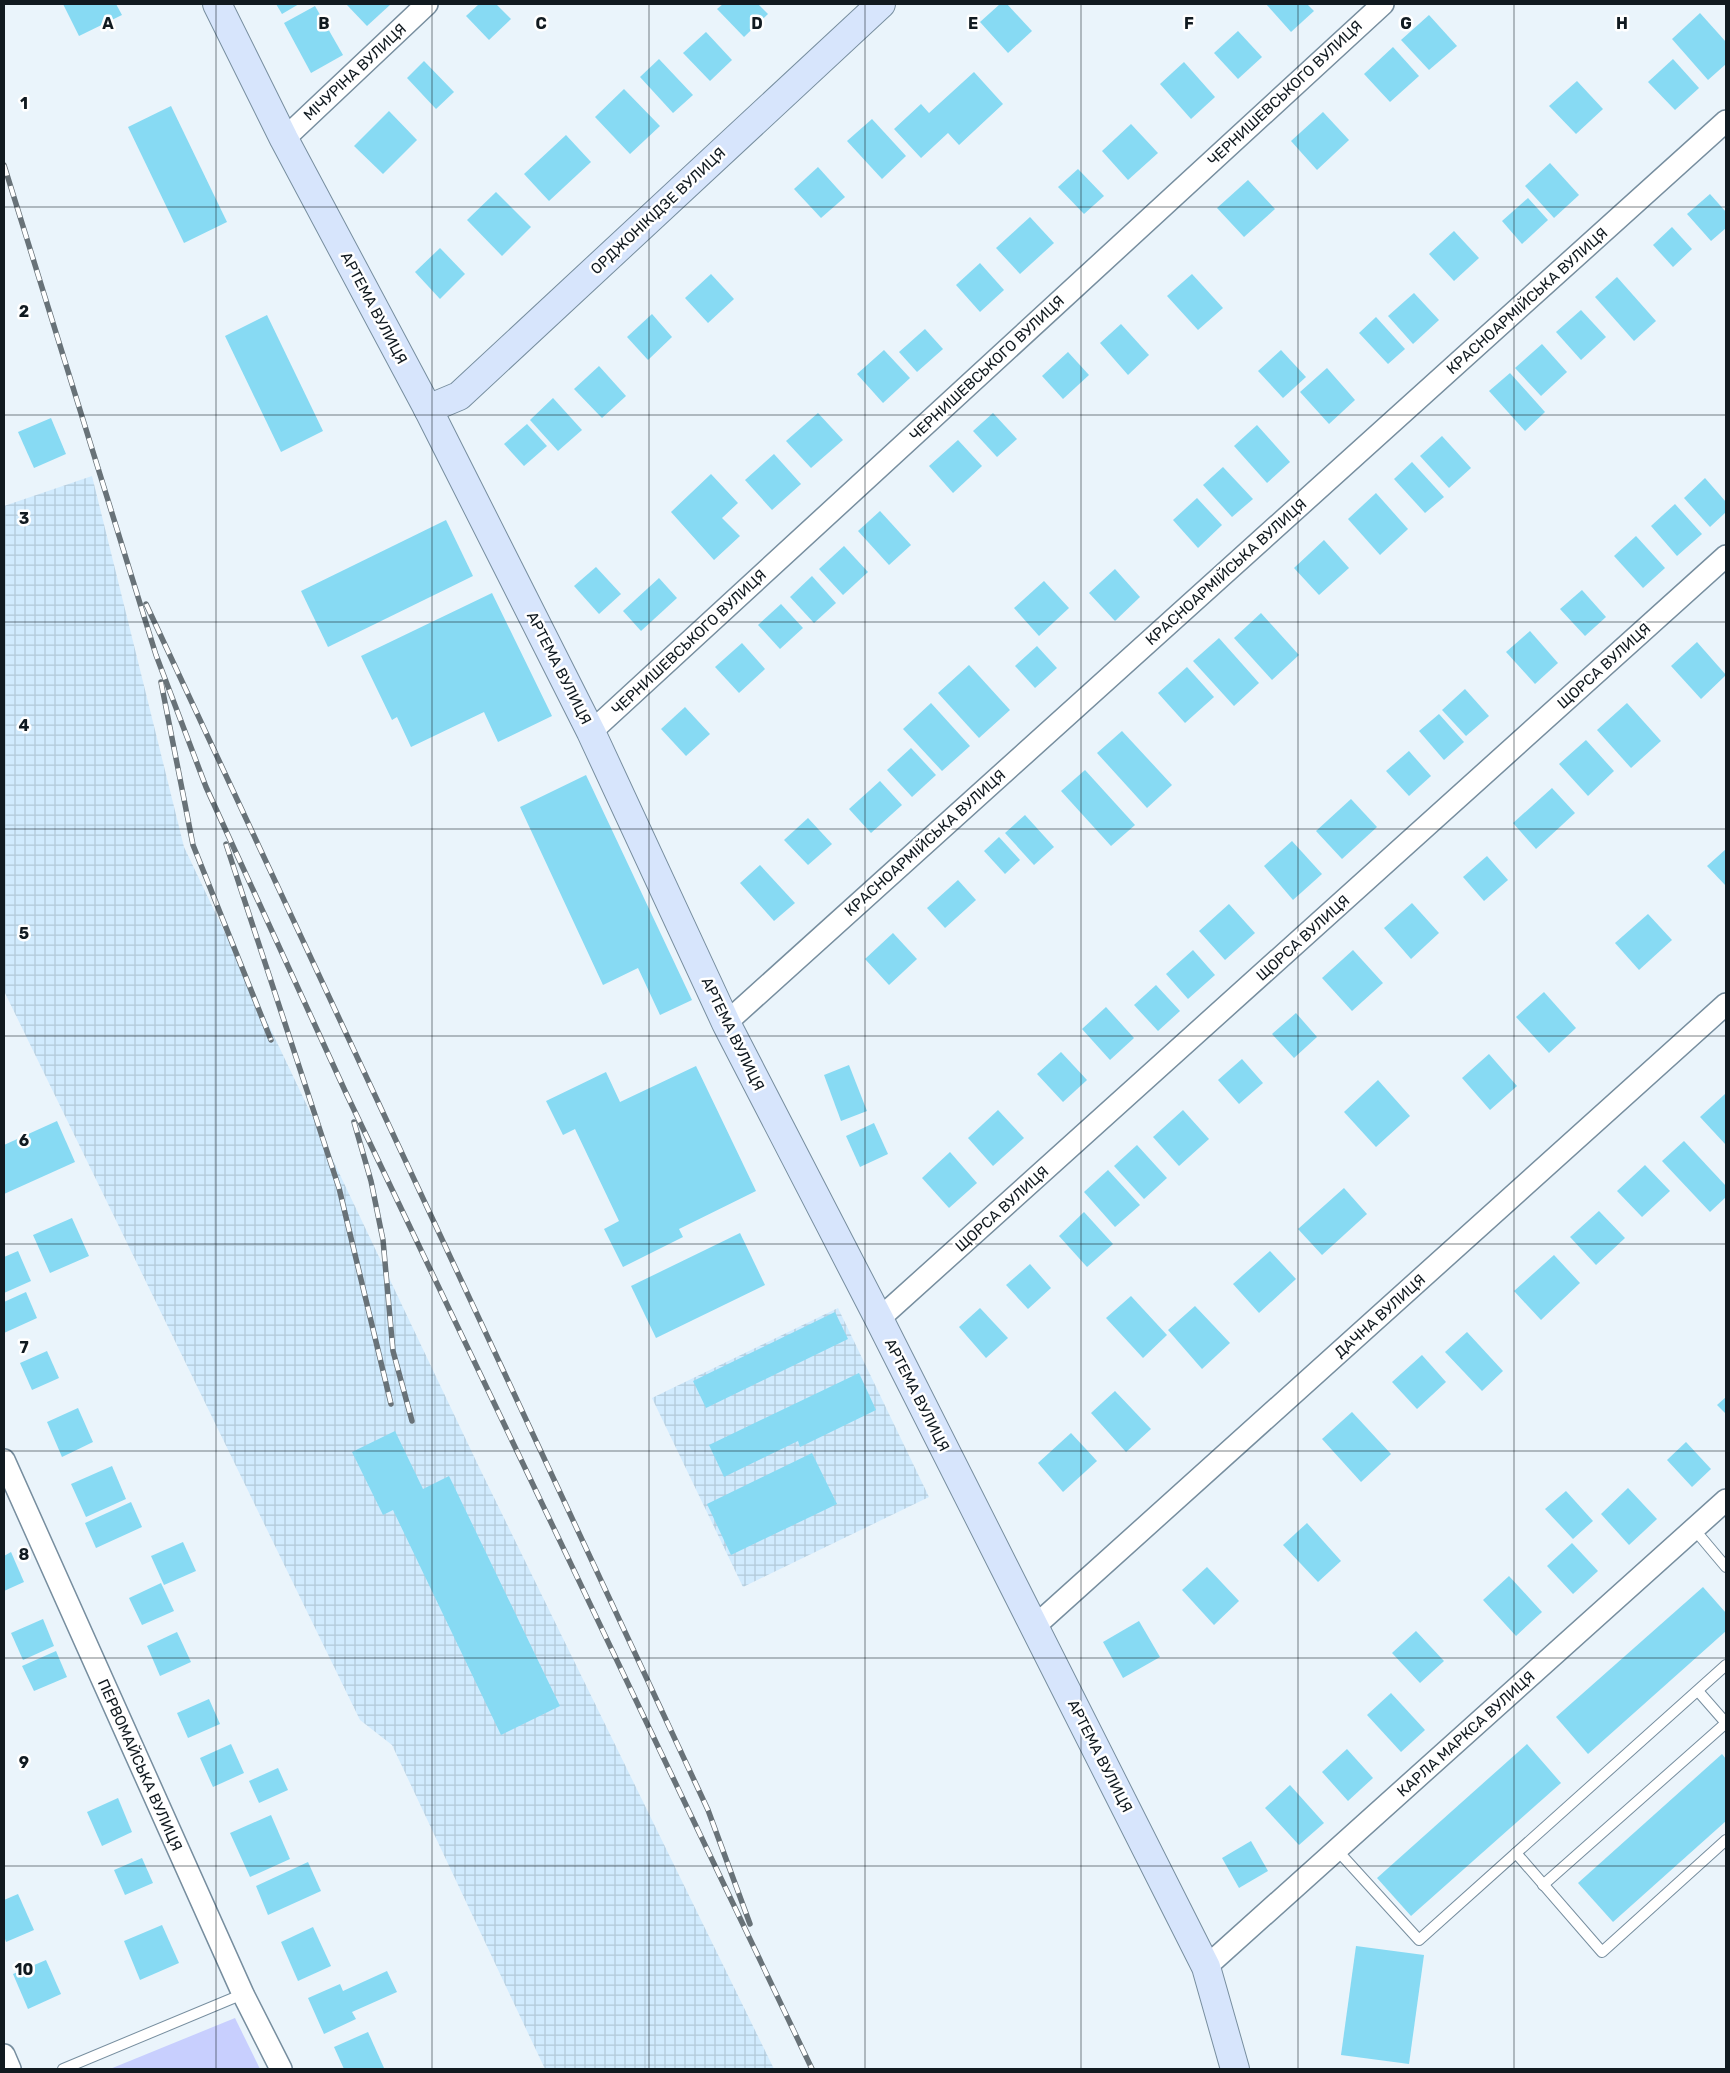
<svg xmlns="http://www.w3.org/2000/svg" width="1730" height="2073" viewBox="0 0 1730 2073" font-family="Rubik,sans-serif">
  <style>
    .industrial { fill: url(#industrial-grid) }
    .green { fill: #c8cffe }
    .building { fill: #87daf3 }
    .lines { fill: none; stroke-linecap: round; stroke-linejoin: round }
    .service-casing { stroke: #778e9f; stroke-width: 12 }
    .minor-casing { stroke: #778e9f; stroke-width: 24 }
    .secondary-casing { stroke: #778e9f; stroke-width: 30 }
    .service { stroke: #fff; stroke-width: 10 }
    .minor { stroke: #fff; stroke-width: 21 }
    .secondary { stroke: #d7e5fc; stroke-width: 28 }
    .rail-casing { stroke: #687278; stroke-width: 5.5 }
    .rail { stroke: #fff; stroke-width: 4; stroke-dasharray: 11; stroke-linecap: butt }
    .grid { fill: none; stroke: #111a20; stroke-width: 1; stroke-opacity: 0.55 }
    .labels { text-anchor: middle; stroke-width: 5; stroke-linejoin: round; paint-order: stroke }
    .street-label { font-size: 15px; fill: #111a20; stroke: #fff }
    .grid-label { font-size: 16px; text-anchor: middle; font-weight: bold; fill: #111a20; stroke: #fff; stroke-width: 5; stroke-linejoin: round; paint-order: stroke }
  </style>
  <defs>
    <pattern id="industrial-grid" width="8" height="8" patternUnits="userSpaceOnUse" patternTransform="scale(1.25)"><rect width="8" height="8" fill="#d1ebfe"/><path d="M0 4h8M4 0v8" fill="none" stroke="#b2c9d9"/></pattern>
  </defs>
  <rect width="100%" height="100%" fill="#eaf4fb"/>
  <!-- industrial -->
  <g class="industrial">
    <polygon points="92,476 184,847 479,1467 774,2069 545,2069 392,1745 360,1720 4,991 4,506"/>
    <polygon points="838,1308 929,1497 743,1587 652,1398"/>
  </g>
  <!-- green -->
  <polygon class="green" points="235,2018 260,2069 110,2069"/>
  <!-- building -->
  <g class="building">
    <polygon points="63,4 116,4 122,15 79,36"/>
    <polygon points="276,4 299,4 282,14"/>
    <polygon points="346,4 391,4 367,26"/>
    <polygon points="479,4 496,4 511,19 489,40 466,16"/>
    <polygon points="723,4 758,4 768,14 744,37 717,9"/>
    <polygon points="1000,4 1007,4 1032,31 1008,53 980,22"/>
    <polygon points="1266,4 1307,4 1314,11 1291,32"/>
    <polygon points="315,6 343,55 311,73 284,23"/>
    <polygon points="1700,13 1726,42 1726,64 1708,80 1672,39"/>
    <polygon points="1429,15 1457,46 1429,70 1401,40"/>
    <polygon points="1238,31 1262,57 1238,79 1214,53"/>
    <polygon points="706,32 732,60 710,81 683,53"/>
    <polygon points="1393,47 1419,76 1390,102 1364,74"/>
    <polygon points="659,59 693,95 673,113 640,77"/>
    <polygon points="1673,59 1699,88 1675,110 1648,82"/>
    <polygon points="424,61 454,92 436,109 407,78"/>
    <polygon points="1184,62 1215,97 1191,119 1160,84"/>
    <polygon points="974,72 1003,104 959,145 948,133 921,158 894,129 921,104 929,113"/>
    <polygon points="1577,81 1603,109 1576,134 1549,106"/>
    <polygon points="624,89 660,126 630,154 595,117"/>
    <polygon points="171,106 227,222 184,243 128,127"/>
    <polygon points="389,111 417,140 383,174 354,146"/>
    <polygon points="1323,112 1349,140 1317,170 1291,141"/>
    <polygon points="872,119 906,156 882,179 847,141"/>
    <polygon points="1131,124 1158,153 1128,180 1102,151"/>
    <polygon points="566,135 591,162 549,201 524,174"/>
    <polygon points="1550,163 1579,195 1554,218 1525,186"/>
    <polygon points="818,167 845,197 821,218 794,189"/>
    <polygon points="1078,169 1104,196 1084,214 1058,187"/>
    <polygon points="1248,180 1275,209 1244,237 1217,208"/>
    <polygon points="496,192 531,227 502,256 467,220"/>
    <polygon points="1710,194 1726,212 1726,228 1711,241 1687,214"/>
    <polygon points="1528,198 1548,220 1522,244 1502,221"/>
    <polygon points="1030,217 1054,243 1020,274 996,248"/>
    <polygon points="1672,227 1692,249 1673,267 1653,245"/>
    <polygon points="1454,231 1479,258 1454,281 1429,254"/>
    <polygon points="440,248 465,274 440,299 415,272"/>
    <polygon points="980,263 1004,290 980,312 956,285"/>
    <polygon points="711,274 734,299 708,323 685,298"/>
    <polygon points="1192,274 1223,308 1198,330 1167,296"/>
    <polygon points="1617,277 1656,321 1634,341 1595,297"/>
    <polygon points="1414,293 1439,320 1413,344 1388,316"/>
    <polygon points="1581,310 1606,337 1581,360 1556,332"/>
    <polygon points="652,314 672,337 648,360 627,337"/>
    <polygon points="267,315 323,431 281,452 225,336"/>
    <polygon points="1376,317 1405,349 1388,364 1359,333"/>
    <polygon points="1121,324 1149,355 1128,375 1100,343"/>
    <polygon points="925,329 943,349 917,372 899,352"/>
    <polygon points="1542,344 1567,372 1541,396 1515,368"/>
    <polygon points="884,350 910,378 883,403 857,374"/>
    <polygon points="1281,350 1306,377 1283,398 1258,371"/>
    <polygon points="1068,352 1089,375 1063,399 1042,376"/>
    <polygon points="599,366 626,396 602,418 574,389"/>
    <polygon points="1327,368 1355,400 1329,424 1300,392"/>
    <polygon points="1510,373 1545,412 1525,431 1489,391"/>
    <polygon points="553,398 582,430 558,451 530,420"/>
    <polygon points="818,413 843,440 811,468 786,441"/>
    <polygon points="993,413 1017,439 997,457 973,431"/>
    <polygon points="51,418 66,454 34,468 18,432"/>
    <polygon points="527,424 547,446 524,466 504,444"/>
    <polygon points="1257,425 1290,462 1267,483 1234,446"/>
    <polygon points="1442,436 1471,468 1449,488 1420,456"/>
    <polygon points="958,440 982,466 953,493 929,466"/>
    <polygon points="774,454 801,484 772,510 745,480"/>
    <polygon points="1412,462 1444,497 1425,513 1394,479"/>
    <polygon points="1223,467 1253,499 1232,517 1203,485"/>
    <polygon points="711,474 738,503 722,518 740,536 714,560 671,512"/>
    <polygon points="1705,478 1726,502 1726,512 1710,527 1684,498"/>
    <polygon points="1376,493 1408,529 1380,555 1348,519"/>
    <polygon points="1197,498 1222,525 1198,548 1173,520"/>
    <polygon points="1675,504 1702,534 1677,556 1651,526"/>
    <polygon points="880,511 911,545 889,565 858,531"/>
    <polygon points="446,520 473,576 328,647 301,591"/>
    <polygon points="1636,536 1665,568 1643,588 1614,556"/>
    <polygon points="1324,540 1349,568 1319,595 1294,568"/>
    <polygon points="844,546 868,572 843,595 819,569"/>
    <polygon points="596,567 621,594 599,614 574,586"/>
    <polygon points="1115,569 1140,597 1115,621 1089,593"/>
    <polygon points="812,576 836,603 814,623 790,597"/>
    <polygon points="659,578 677,598 641,631 623,611"/>
    <polygon points="1044,581 1069,608 1039,636 1014,608"/>
    <polygon points="1582,590 1606,617 1585,636 1560,609"/>
    <polygon points="492,593 552,716 498,742 484,712 411,747 397,717 392,720 361,656"/>
    <polygon points="781,604 803,628 780,649 758,625"/>
    <polygon points="1261,613 1299,655 1272,680 1234,638"/>
    <polygon points="1530,631 1558,663 1535,684 1506,652"/>
    <polygon points="1219,638 1259,683 1234,706 1193,661"/>
    <polygon points="1697,642 1726,675 1701,699 1671,666"/>
    <polygon points="742,643 765,669 739,693 715,667"/>
    <polygon points="1037,646 1057,668 1035,688 1015,666"/>
    <polygon points="969,665 1010,710 979,738 938,693"/>
    <polygon points="1187,667 1214,697 1185,723 1158,693"/>
    <polygon points="1465,689 1489,716 1466,736 1442,710"/>
    <polygon points="931,703 970,746 942,771 903,729"/>
    <polygon points="1627,703 1661,741 1631,768 1597,730"/>
    <polygon points="685,707 710,734 686,756 661,729"/>
    <polygon points="1439,714 1464,742 1444,760 1419,731"/>
    <polygon points="1122,731 1172,785 1147,808 1097,753"/>
    <polygon points="1586,740 1614,771 1588,796 1559,764"/>
    <polygon points="911,748 936,775 912,797 887,770"/>
    <polygon points="1409,751 1431,776 1409,796 1386,771"/>
    <polygon points="1085,770 1135,825 1111,846 1061,791"/>
    <polygon points="586,775 692,1000 660,1015 638,968 603,985 520,807"/>
    <polygon points="880,781 902,805 871,833 849,809"/>
    <polygon points="1552,788 1575,813 1536,849 1513,823"/>
    <polygon points="1351,799 1377,827 1342,859 1316,831"/>
    <polygon points="1025,815 1054,847 1034,865 1005,833"/>
    <polygon points="808,818 832,844 808,865 784,840"/>
    <polygon points="999,837 1020,860 1005,874 984,851"/>
    <polygon points="1292,841 1322,874 1293,900 1264,866"/>
    <polygon points="1726,849 1726,886 1707,866"/>
    <polygon points="1487,856 1508,880 1484,901 1463,877"/>
    <polygon points="760,865 795,903 774,921 740,883"/>
    <polygon points="958,880 976,900 945,928 927,908"/>
    <polygon points="1412,903 1439,933 1411,959 1384,928"/>
    <polygon points="1229,904 1255,933 1225,960 1199,931"/>
    <polygon points="1648,914 1672,940 1639,970 1615,943"/>
    <polygon points="893,933 917,959 889,985 865,959"/>
    <polygon points="1193,950 1215,975 1188,999 1166,974"/>
    <polygon points="1353,950 1383,983 1352,1011 1322,978"/>
    <polygon points="1156,985 1180,1011 1158,1031 1134,1005"/>
    <polygon points="1544,992 1576,1028 1549,1053 1516,1017"/>
    <polygon points="1106,1007 1134,1038 1110,1060 1082,1029"/>
    <polygon points="1296,1013 1317,1037 1294,1058 1272,1034"/>
    <polygon points="1061,1052 1087,1080 1063,1102 1037,1074"/>
    <polygon points="1489,1054 1517,1086 1490,1110 1462,1078"/>
    <polygon points="1242,1059 1263,1083 1239,1104 1218,1080"/>
    <polygon points="849,1065 867,1111 841,1121 824,1075"/>
    <polygon points="696,1066 756,1191 679,1229 683,1237 623,1267 604,1229 619,1221 575,1129 563,1135 546,1101 606,1072 620,1102"/>
    <polygon points="1378,1080 1410,1116 1376,1147 1344,1112"/>
    <polygon points="1725,1094 1726,1095 1726,1145 1700,1117"/>
    <polygon points="998,1110 1024,1138 993,1166 968,1138"/>
    <polygon points="1183,1110 1209,1139 1179,1166 1153,1137"/>
    <polygon points="57,1121 75,1162 4,1194 4,1145"/>
    <polygon points="874,1123 888,1154 860,1167 846,1136"/>
    <polygon points="1684,1141 1726,1186 1726,1197 1710,1212 1662,1161"/>
    <polygon points="1137,1145 1167,1178 1144,1199 1114,1166"/>
    <polygon points="950,1152 977,1183 949,1208 922,1178"/>
    <polygon points="1645,1165 1670,1191 1642,1217 1617,1191"/>
    <polygon points="1108,1170 1140,1205 1115,1227 1084,1192"/>
    <polygon points="1344,1188 1367,1214 1322,1255 1298,1229"/>
    <polygon points="1599,1211 1625,1238 1596,1265 1570,1237"/>
    <polygon points="1084,1212 1113,1244 1087,1267 1059,1236"/>
    <polygon points="72,1218 89,1256 50,1273 33,1235"/>
    <polygon points="740,1233 765,1285 656,1338 631,1286"/>
    <polygon points="18,1251 31,1281 4,1293 4,1257"/>
    <polygon points="1270,1251 1296,1279 1259,1313 1233,1284"/>
    <polygon points="1554,1255 1580,1283 1541,1320 1514,1291"/>
    <polygon points="1030,1264 1051,1288 1028,1309 1006,1285"/>
    <polygon points="26,1292 37,1318 4,1333 4,1302"/>
    <polygon points="1131,1296 1167,1335 1143,1358 1106,1318"/>
    <polygon points="1195,1306 1230,1343 1202,1369 1168,1330"/>
    <polygon points="980,1308 1008,1338 986,1358 959,1327"/>
    <polygon points="835,1312 848,1339 706,1408 693,1381"/>
    <polygon points="1467,1332 1503,1371 1482,1391 1445,1352"/>
    <polygon points="47,1351 59,1378 32,1390 20,1363"/>
    <polygon points="1422,1355 1446,1382 1417,1409 1392,1382"/>
    <polygon points="859,1373 876,1410 800,1447 798,1441 724,1477 709,1445"/>
    <polygon points="1115,1391 1151,1429 1126,1452 1091,1413"/>
    <polygon points="1726,1397 1726,1414 1717,1405"/>
    <polygon points="78,1408 93,1442 62,1457 47,1422"/>
    <polygon points="1352,1412 1391,1454 1361,1482 1322,1439"/>
    <polygon points="395,1431 423,1489 449,1476 560,1706 501,1735 393,1510 383,1515 352,1452"/>
    <polygon points="1071,1433 1097,1461 1063,1492 1038,1463"/>
    <polygon points="1686,1442 1711,1469 1692,1487 1667,1460"/>
    <polygon points="812,1453 837,1504 731,1555 707,1504"/>
    <polygon points="112,1466 126,1499 86,1517 71,1484"/>
    <polygon points="1628,1488 1657,1519 1629,1545 1601,1514"/>
    <polygon points="1566,1491 1593,1521 1573,1539 1545,1509"/>
    <polygon points="131,1502 142,1527 96,1548 85,1523"/>
    <polygon points="1307,1523 1341,1561 1318,1582 1283,1545"/>
    <polygon points="183,1542 196,1571 164,1585 151,1556"/>
    <polygon points="1572,1543 1598,1571 1573,1594 1547,1566"/>
    <polygon points="11,1552 24,1582 4,1591 4,1556"/>
    <polygon points="1207,1567 1239,1601 1214,1625 1182,1590"/>
    <polygon points="1509,1576 1542,1612 1516,1636 1483,1600"/>
    <polygon points="161,1583 174,1611 142,1625 129,1598"/>
    <polygon points="1703,1587 1726,1613 1726,1631 1588,1754 1556,1717"/>
    <polygon points="43,1619 54,1646 23,1660 11,1633"/>
    <polygon points="1139,1621 1160,1657 1123,1678 1103,1642"/>
    <polygon points="1416,1631 1444,1661 1420,1683 1392,1653"/>
    <polygon points="177,1632 191,1662 160,1676 147,1646"/>
    <polygon points="56,1651 67,1677 34,1691 22,1666"/>
    <polygon points="1391,1693 1425,1730 1401,1752 1367,1715"/>
    <polygon points="209,1699 220,1724 188,1738 177,1713"/>
    <polygon points="231,1744 244,1773 213,1787 200,1758"/>
    <polygon points="1527,1744 1561,1783 1411,1916 1377,1878"/>
    <polygon points="1347,1749 1373,1778 1348,1801 1322,1772"/>
    <polygon points="1722,1754 1726,1759 1726,1821 1613,1922 1578,1883"/>
    <polygon points="278,1768 288,1790 259,1803 249,1781"/>
    <polygon points="1290,1785 1324,1823 1299,1845 1265,1808"/>
    <polygon points="118,1798 132,1832 102,1846 87,1812"/>
    <polygon points="271,1815 290,1859 250,1877 230,1833"/>
    <polygon points="1251,1841 1268,1871 1239,1888 1222,1858"/>
    <polygon points="142,1858 153,1883 125,1895 114,1870"/>
    <polygon points="308,1862 321,1891 268,1915 256,1886"/>
    <polygon points="18,1894 34,1930 6,1942 4,1936 4,1900"/>
    <polygon points="162,1925 179,1963 140,1980 124,1941"/>
    <polygon points="313,1927 331,1966 298,1981 281,1942"/>
    <polygon points="1356,1946 1424,1955 1409,2064 1341,2055"/>
    <polygon points="46,1960 61,1994 28,2009 13,1974"/>
    <polygon points="387,1971 397,1992 352,2012 356,2019 324,2034 308,1998 340,1984 343,1991"/>
    <polygon points="368,2032 384,2068 344,2069 334,2047"/>
  </g>
  <g class="lines">
    <defs>
      <g id="service">
        <polyline points="1694,1529 1726,1567"/>
        <polyline points="1698,1691 1726,1723"/>
        <polyline points="1337,1850 1419,1940 1726,1665"/>
        <polyline points="1516,1853 1602,1952 1726,1840"/>
        <polyline points="1543,1885 1726,1723"/>
        <polyline points="63,2069 243,1994"/>
      </g>
      <g id="minor">
        <polyline points="284,139 427,4"/>
        <polyline points="591,732 1383,4"/>
        <polyline points="726,1023 1726,121"/>
        <polyline points="879,1319 1726,556"/>
        <polyline points="4,1460 243,1994 281,2069"/>
        <polyline points="1034,1627 1726,1004"/>
        <polyline points="1206,1967 1726,1500"/>
        <polyline points="4,2055 10,2069"/>
      </g>
      <g id="secondary">
        <polyline points="217,4 284,139 428,409 591,732 726,1023 879,1319 1206,1967 1235,2069"/>
        <polyline points="428,409 459,396 881,4"/>
      </g>
    </defs>
    <!-- service casing -->
    <use href="#service" class="service-casing"/>
    <!-- minor casing -->
    <use href="#minor" class="minor-casing"/>
    <!-- secondary casing -->
    <use href="#secondary" class="secondary-casing"/>
    <!-- service -->
    <use href="#service" class="service"/>
    <!-- minor -->
    <use href="#minor" class="minor"/>
    <!-- secondary -->
    <use href="#secondary" class="secondary"/>
    <defs>
      <g id="rail">
        <polyline points="4,165 156,655 206,787 346,1093 812,2069"/>
        <polyline points="146,604 708,1810 750,1924"/>
        <polyline points="161,682 193,845 271,1040"/>
        <polyline points="226,844 339,1188 391,1404"/>
        <polyline points="354,1122 371,1181 383,1240 393,1351 412,1421"/>
      </g>
    </defs>
    <!-- rail casing -->
    <use href="#rail" class="rail-casing"/>
    <!-- rail -->
    <use href="#rail" class="rail"/>
  </g>
  <!-- grid -->
  <path class="grid" d="M216,4V2069M432,4V2069M649,4V2069M865,4V2069M1081,4V2069M1298,4V2069M1514,4V2069M4,207H1726M4,415H1726M4,622H1726M4,829H1726M4,1036H1726M4,1244H1726M4,1451H1726M4,1658H1726M4,1866H1726"/>
  <g class="labels">
    <!-- street labels -->
    <g class="street-label">
      <text transform="translate(355 72) rotate(-43)" y="5">МІЧУРІНА ВУЛИЦЯ</text>
      <text transform="translate(1285 93) rotate(-43)" y="5">ЧЕРНИШЕВСЬКОГО ВУЛИЦЯ</text>
      <text transform="translate(658 211) rotate(-43)" y="5">ОРДЖОНІКІДЗЕ ВУЛИЦЯ</text>
      <text transform="translate(1527 301) rotate(-42)" y="5">КРАСНОАРМІЙСЬКА ВУЛИЦЯ</text>
      <text transform="translate(374 308) rotate(62)" y="5">АРТЕМА ВУЛИЦЯ</text>
      <text transform="translate(987 368) rotate(-43)" y="5">ЧЕРНИШЕВСЬКОГО ВУЛИЦЯ</text>
      <text transform="translate(1226 572) rotate(-42)" y="5">КРАСНОАРМІЙСЬКА ВУЛИЦЯ</text>
      <text transform="translate(689 642) rotate(-43)" y="5">ЧЕРНИШЕВСЬКОГО ВУЛИЦЯ</text>
      <text transform="translate(1604 666) rotate(-42)" y="5">ЩОРСА ВУЛИЦЯ</text>
      <text transform="translate(559 668) rotate(63)" y="5">АРТЕМА ВУЛИЦЯ</text>
      <text transform="translate(925 843) rotate(-42)" y="5">КРАСНОАРМІЙСЬКА ВУЛИЦЯ</text>
      <text transform="translate(1303 938) rotate(-42)" y="5">ЩОРСА ВУЛИЦЯ</text>
      <text transform="translate(733 1034) rotate(64)" y="5">АРТЕМА ВУЛИЦЯ</text>
      <text transform="translate(1002 1209) rotate(-42)" y="5">ЩОРСА ВУЛИЦЯ</text>
      <text transform="translate(1380 1316) rotate(-42)" y="5">ДАЧНА ВУЛИЦЯ</text>
      <text transform="translate(917 1395) rotate(63)" y="5">АРТЕМА ВУЛИЦЯ</text>
      <text transform="translate(1466 1734) rotate(-42)" y="5">КАРЛА МАРКСА ВУЛИЦЯ</text>
      <text transform="translate(1100 1756) rotate(63)" y="5">АРТЕМА ВУЛИЦЯ</text>
      <text transform="translate(140 1765) rotate(66)" y="5">ПЕРВОМАЙСЬКА ВУЛИЦЯ</text>
    </g>
  </g>
  <g class="grid-label">
    <text x="108" y="29">A</text>
    <text x="324" y="29">B</text>
    <text x="541" y="29">C</text>
    <text x="757" y="29">D</text>
    <text x="973" y="29">E</text>
    <text x="1189" y="29">F</text>
    <text x="1406" y="29">G</text>
    <text x="1622" y="29">H</text>
    <text x="24" y="109">1</text>
    <text x="24" y="317">2</text>
    <text x="24" y="524">3</text>
    <text x="24" y="731">4</text>
    <text x="24" y="939">5</text>
    <text x="24" y="1146">6</text>
    <text x="24" y="1353">7</text>
    <text x="24" y="1560">8</text>
    <text x="24" y="1768">9</text>
    <text x="24" y="1975">10</text>
  </g>
  <!-- border -->
  <rect width="1730" height="2073" fill="none" stroke="#111a20" stroke-width="10"/>
</svg>
